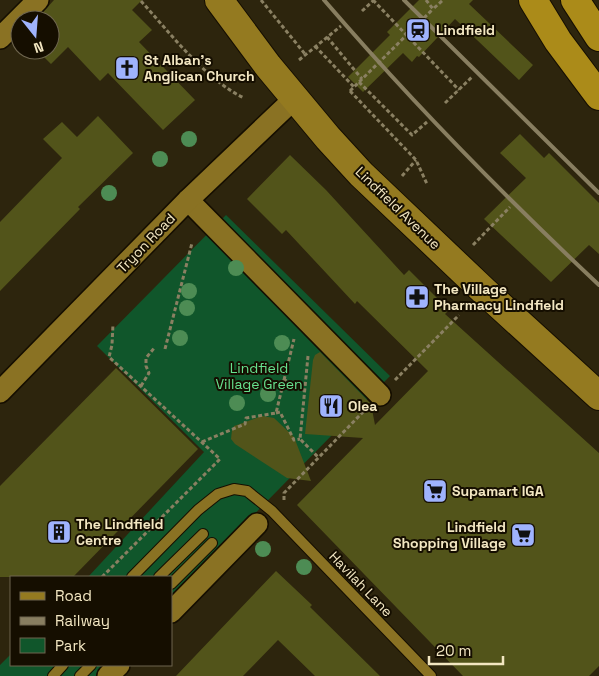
<svg xmlns="http://www.w3.org/2000/svg" width="599" height="676" viewBox="0 0 599 676" font-family="'Space Grotesk',sans-serif">
  <style>
    .green { fill: #10562b }
    .building { fill: #52541a }
    .lines { fill: none; stroke-linecap: round; stroke-linejoin: round }
    .lane-casing { stroke: #150e00; stroke-width: 12 }
    .street-casing { stroke: #150e00; stroke-width: 24 }
    .secondary-casing { stroke: #150e00; stroke-width: 30 }
    .highway-casing { stroke: #150e00; stroke-width: 30 }
    .path { stroke: #8a8062; stroke-width: 3; stroke-dasharray: 4 2.5; stroke-linecap: butt }
    .lane { stroke: #8a7223; stroke-width: 10 }
    .street { stroke: #8a7223; stroke-width: 21 }
    .secondary { stroke: #947a20; stroke-width: 28 }
    .highway { stroke: #ab8b19; stroke-width: 28 }
    .rail { stroke: #887e60; stroke-width: 4 }
    .path-bridge { stroke: #8a8062; stroke-width: 3; stroke-dasharray: 4 2.5; stroke-linecap: butt }
    .tree { fill: #4d8c54 }
    .labels { text-anchor: middle; stroke-width: 4; stroke-linejoin: round; paint-order: stroke }
    .poi-label { font-size: 14px; font-weight: bold; fill: #f3e7c2; stroke: #150e00; text-anchor: start }
    .street-label { font-size: 14px; fill: #f3e7c2; stroke: #150e00 }
    .park-label { font-size: 14px; fill: #67e18e; stroke: #150e00 }
  </style>
  <rect width="100%" height="100%" fill="#2d250d"/>
  <!-- green -->
  <g class="green">
    <polygon points="226,215 390,376 171,599 171,577 88,577 204,452 97,346"/>
    <polygon points="11,654 11,665 108,665 97,676 0,676 0,665"/>
  </g>
  <!-- building -->
  <g class="building">
    <polygon points="54,0 142,0 132,10 152,30 139,42 195,100 163,130 108,73 100,81 68,47 51,64 37,50 50,50 50,20 36,20"/>
    <polygon points="419,0 473,0 469,4 533,65 519,80 455,19 419,57 417,56 412,62 403,53 363,92 348,77 390,35 387,32"/>
    <polygon points="98,116 133,153 78,207 80,209 0,291 0,222 62,158 43,139 62,122 77,137"/>
    <polygon points="520,134 544,158 549,153 599,203 599,254 589,245 551,282 484,219 526,178 500,153"/>
    <polygon points="290,155 326,190 404,275 409,270 449,310 445,314 599,453 599,666 589,676 463,676 297,505 363,438 305,434 313,360 315,355 320,352 371,404 375,425 428,371 357,301 355,304 286,230 282,234 247,199"/>
    <polygon points="116,368 198,449 73,577 0,577 0,486"/>
    <polygon points="262,416 274,418 294,437 311,481 287,478 235,444 231,439 232,430 234,426"/>
    <polygon points="276,571 312,605 310,607 380,676 315,676 278,640 243,676 176,676"/>
  </g>
  <g class="lines">
    <defs>
      <g id="lane">
        <polyline points="132,577 198,510 218,494 234,489 247,491 272,511 431,676"/>
        <polyline points="159,577 203,534"/>
        <polyline points="171,584 212,543"/>
        <polyline points="53,676 63,665"/>
        <polyline points="80,676 91,665"/>
      </g>
      <g id="street">
        <polyline points="0,38 38,0"/>
        <polyline points="188,200 380,395"/>
        <polyline points="0,392 188,200 295,98"/>
        <polyline points="171,612 257,524"/>
        <polyline points="108,676 119,665"/>
      </g>
      <polyline id="secondary" points="219,0 268,66 328,138 361,174 483,290 599,396"/>
      <g id="highway">
        <polyline points="533,0 558,41 599,96"/>
        <polyline points="575,0 599,37"/>
      </g>
    </defs>
    <!-- lane casing -->
    <use href="#lane" class="lane-casing"/>
    <!-- street casing -->
    <use href="#street" class="street-casing"/>
    <!-- secondary casing -->
    <use href="#secondary" class="secondary-casing"/>
    <!-- highway casing -->
    <use href="#highway" class="highway-casing"/>
    <!-- path -->
    <g class="path">
      <polyline points="261,0 305,54"/>
      <polyline points="373,0 459,90"/>
      <polyline points="426,0 433,9 443,0"/>
      <path d="M141,1C170,33 206,80 244,98"/>
      <polyline points="362,11 374,0"/>
      <polyline points="327,37 362,79"/>
      <polyline points="315,46 354,87"/>
      <polyline points="299,60 341,26"/>
      <polyline points="359,82 412,135 427,122"/>
      <polyline points="350,91 416,160 427,184"/>
      <polyline points="445,103 472,77"/>
      <polyline points="402,176 416,160"/>
      <polyline points="473,245 510,207"/>
      <polyline points="165,349 192,243"/>
      <polyline points="308,356 300,439 319,458"/>
      <polyline points="283,379 305,391"/>
      <polyline points="395,380 459,315"/>
      <polyline points="141,386 149,373 146,366 146,358 155,347"/>
      <polyline points="276,413 280,412 294,440 300,439"/>
      <polyline points="202,442 245,424 246,418 276,413 294,339"/>
      <polyline points="284,500 284,493 364,411"/>
      <polyline points="102,577 220,459 109,357 112,345 113,324"/>
    </g>
    <!-- lane -->
    <use href="#lane" class="lane"/>
    <!-- street -->
    <use href="#street" class="street"/>
    <!-- secondary -->
    <use href="#secondary" class="secondary"/>
    <!-- highway -->
    <use href="#highway" class="highway"/>
    <!-- rail -->
    <g class="rail">
      <path d="M324,0C410,100 503,195 599,285"/>
      <polyline points="404,0 599,193"/>
    </g>
    <!-- path-bridge -->
    <polyline class="path-bridge" points="350,91 433,9"/>
  </g>
  <!-- trees -->
  <g class="tree">
    <circle cx="189" cy="139" r="8"/>
    <circle cx="160" cy="159" r="8"/>
    <circle cx="109" cy="193" r="8"/>
    <circle cx="236" cy="268" r="8"/>
    <circle cx="189" cy="291" r="8"/>
    <circle cx="187" cy="308" r="8"/>
    <circle cx="180" cy="338" r="8"/>
    <circle cx="282" cy="343" r="8"/>
    <circle cx="268" cy="394" r="8"/>
    <circle cx="237" cy="403" r="8"/>
    <circle cx="263" cy="549" r="8"/>
    <circle cx="304" cy="567" r="8"/>
  </g>
  <!-- icons -->
  <defs>
    <symbol id="station-square" viewBox="-11 -11 22 22"><rect x="-9" y="-9" width="18" height="18" rx="4" fill="#9fb3fd" stroke="#150e00"/><path d="M-3-6H3Q5-6 5-4V2Q5 4 3 4L4.5 6H3L1.5 4h-3L-3 6H-4.5L-3 4Q-5 4-5 2V-4Q-5-6-3-6ZM-3.5-4v3h7v-3ZM-3.5 1v1.5H-2V1ZM2 1v1.5H3.5V1Z" fill="#111"/></symbol>
    <symbol id="church-square" viewBox="-11 -11 22 22"><rect x="-9" y="-9" width="18" height="18" rx="4" fill="#9fb3fd" stroke="#150e00"/><path d="M-1.2-6h2.4v3.5h3.3v2.4h-3.3V6h-2.4V-.1h-3.3v-2.4h3.3Z" fill="#111"/></symbol>
    <symbol id="pharmacy-square" viewBox="-11 -11 22 22"><rect x="-9" y="-9" width="18" height="18" rx="4" fill="#9fb3fd" stroke="#150e00"/><path d="M-2-6h4v4h4v4h-4v4h-4v-4h-4v-4h4Z" fill="#111"/></symbol>
    <symbol id="restaurant-square" viewBox="-11 -11 22 22"><rect x="-9" y="-9" width="18" height="18" rx="4" fill="#9fb3fd" stroke="#150e00"/><path d="M-5-6h1v4h1v-4h1v4h1v-4h1v5L-1.5 .5V6h-2V.5L-5-1ZM5-6V6H3V1.5H1.5Q1.5-4 5-6Z" fill="#111"/></symbol>
    <symbol id="supermarket-square" viewBox="-11 -11 22 22"><rect x="-9" y="-9" width="18" height="18" rx="4" fill="#9fb3fd" stroke="#150e00"/><path d="M-6-5.5h2.5l.6 2H6L4.5 2H-2.5L-4.4-4H-6ZM-1.5 3.2a1.3 1.3 0 1 0 .1 0ZM3 3.2a1.3 1.3 0 1 0 .1 0Z" fill="#111"/></symbol>
    <symbol id="building-square" viewBox="-11 -11 22 22"><rect x="-9" y="-9" width="18" height="18" rx="4" fill="#9fb3fd" stroke="#150e00"/><path d="M-4-6H4V6H1V3H-1V6H-4ZM-2.5-4.3h1.7v1.8h-1.7ZM.8-4.3h1.7v1.8H.8ZM-2.5-1h1.7V.8h-1.7ZM.8-1h1.7V.8H.8Z" fill="#111"/></symbol>
  </defs>
  <g fill-rule="evenodd">
    <use href="#station-square" x="404" y="16" width="28" height="28"/>
    <use href="#church-square" x="113" y="54" width="28" height="28"/>
    <use href="#pharmacy-square" x="403" y="283" width="28" height="28"/>
    <use href="#restaurant-square" x="317" y="392" width="28" height="28"/>
    <use href="#supermarket-square" x="421" y="477" width="28" height="28"/>
    <use href="#building-square" x="45" y="518" width="28" height="28"/>
    <use href="#supermarket-square" x="509" y="521" width="28" height="28"/>
  </g>
  <g class="labels">
    <!-- poi labels -->
    <g class="poi-label">
      <text x="436" y="35">Lindfield</text>
      <text x="144" y="65">St Alban's<tspan x="144" dy="16">Anglican Church</tspan></text>
      <text x="434" y="294">The Village<tspan x="434" dy="16">Pharmacy Lindfield</tspan></text>
      <text x="348" y="411">Olea</text>
      <text x="452" y="496">Supamart IGA</text>
      <text x="76" y="529">The Lindfield<tspan x="76" dy="16">Centre</tspan></text>
      <text x="506" y="532" text-anchor="end">Lindfield<tspan x="506" dy="16">Shopping Village</tspan></text>
    </g>
    <!-- street labels -->
    <g class="street-label">
      <text transform="translate(398 208) rotate(44)" y="5">Lindfield Avenue</text>
      <text transform="translate(146 243) rotate(-46)" y="5">Tryon Road</text>
      <text transform="translate(361 584) rotate(46)" y="5">Havilah Lane</text>
    </g>
    <!-- park labels -->
    <g class="park-label">
      <text x="259" y="373">Lindfield<tspan x="259" dy="16">Village Green</tspan></text>
    </g>
  </g>
  <!-- legend -->
  <rect x="10" y="576" width="162" height="90" fill="#150e00" stroke="#6e654e"/>
  <rect x="20" y="592" width="25" height="8" fill="#947a20" stroke="#6e654e"/>
  <text x="55" y="601" font-size="15" fill="#f3e7c2">Road</text>
  <rect x="20" y="617" width="25" height="8" fill="#887e60" stroke="#6e654e"/>
  <text x="55" y="626" font-size="15" fill="#f3e7c2">Railway</text>
  <rect x="20" y="638" width="25" height="15" fill="#10562b" stroke="#6e654e"/>
  <text x="55" y="651" font-size="15" fill="#f3e7c2">Park</text>
  <!-- north arrow -->
  <g transform="translate(35 35) rotate(163)"><circle r="24" fill="#150e00" stroke="#6e654e"/>
  <path d="M0-4L9 19L0 12L-9 19Z" fill="#9fb3fd"/>
  <text y="-8" font-size="14" font-weight="bold" text-anchor="middle" fill="#f3e7c2">N</text>
  </g>
  <!-- scale -->
  <path d="M429 656v8h74v-8" fill="none" stroke="#f3e7c2" stroke-width="2.5"/>
  <text x="436" y="656" font-size="15" fill="#f3e7c2" stroke="#150e00" stroke-width="4" paint-order="stroke">20 m</text>
</svg>
